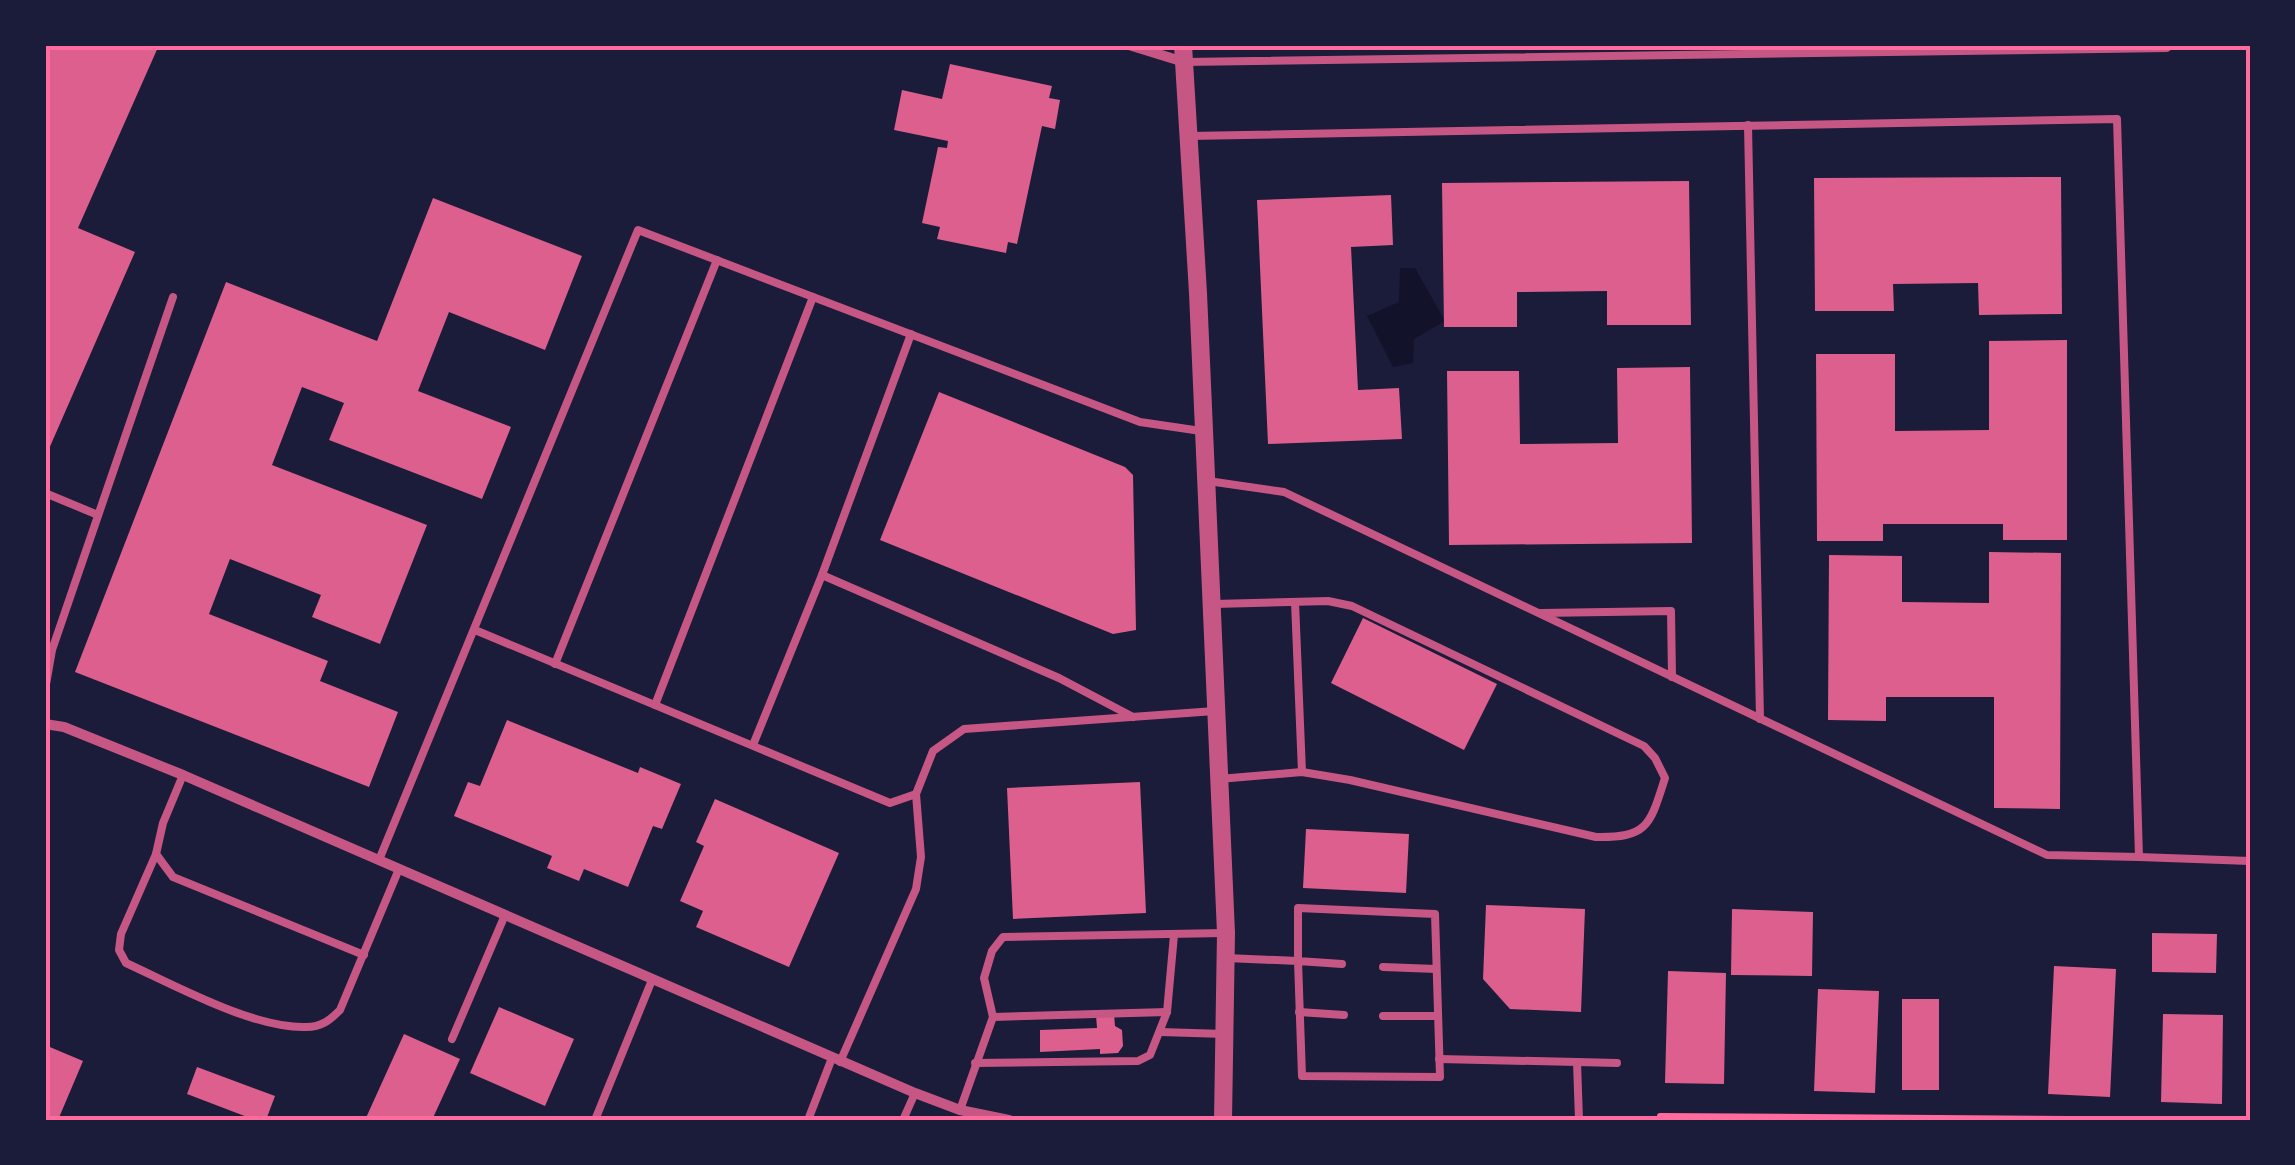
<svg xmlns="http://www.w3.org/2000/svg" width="2295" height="1165" viewBox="0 0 2295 1165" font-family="Inter,sans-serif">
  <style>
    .water { fill: #12122b }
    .building { fill: #dd5f8e }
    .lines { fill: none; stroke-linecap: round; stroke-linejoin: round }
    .path { stroke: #ff6b9d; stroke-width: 6 }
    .service { stroke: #c65784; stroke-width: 8 }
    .minor { stroke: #c65784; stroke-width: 10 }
    .tertiary { stroke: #c65784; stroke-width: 18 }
    .neatline { fill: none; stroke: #ff6b9d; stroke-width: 4 }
  </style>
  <rect width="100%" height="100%" fill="#1b1b3a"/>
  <!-- water -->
  <polygon class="water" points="1400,268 1415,268 1445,321 1414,339 1413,363 1393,367 1367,316 1399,302"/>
  <!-- building -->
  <g class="building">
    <polygon points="45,45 159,45 78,228 135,252 45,458"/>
    <polygon points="950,64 1052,86 1049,98 1060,100 1055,129 1042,126 1017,244 1008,242 1006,253 937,239 940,227 922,223 938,147 947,148 948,141 894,130 902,90 942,99"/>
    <polygon points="2061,177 2062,314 1979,315 1978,283 1893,284 1894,311 1815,311 1814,178"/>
    <polygon points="1689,181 1691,325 1607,325 1607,291 1517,292 1517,327 1444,327 1442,183"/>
    <polygon points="1391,195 1393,245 1351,247 1358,390 1399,388 1402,439 1268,444 1257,200"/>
    <polygon points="433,198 582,256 545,350 449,312 418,391 511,427 482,499 329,440 344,403 302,387 272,465 427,525 380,644 312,617 321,595 230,559 209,614 328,661 320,681 398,712 369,787 75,672 226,282 377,341"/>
    <polygon points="2067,340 2067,540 2003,540 2003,524 1883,524 1883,541 1817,541 1816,354 1895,354 1895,431 1989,430 1989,341"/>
    <polygon points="1690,367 1692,543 1449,545 1447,371 1519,371 1520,444 1618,443 1617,368"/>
    <polygon points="939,392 1125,467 1133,475 1136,630 1113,634 880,540"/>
    <polygon points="1989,552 2061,553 2060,809 1994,808 1994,697 1886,697 1886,721 1828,720 1829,555 1902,556 1902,602 1989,603"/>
    <polygon points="1363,618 1497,684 1464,750 1331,683"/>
    <polygon points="507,720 638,773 640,767 681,784 662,829 653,826 628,887 584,869 579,881 547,868 552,856 454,816 468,782 480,786"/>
    <polygon points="1140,782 1146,913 1013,919 1007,788"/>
    <polygon points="715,799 839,853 789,967 696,927 703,911 680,901 704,846 696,842"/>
    <polygon points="1306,829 1409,834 1406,893 1303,888"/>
    <polygon points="1486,905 1585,909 1581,1012 1510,1009 1483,979"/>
    <polygon points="1732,909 1813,912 1812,976 1731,975"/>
    <polygon points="2152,933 2217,934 2216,973 2152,972"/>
    <polygon points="2054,966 2116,969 2110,1097 2048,1094"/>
    <polygon points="1668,971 1726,973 1724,1084 1665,1083"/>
    <polygon points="1818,989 1879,991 1875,1093 1814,1091"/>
    <rect x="1902" y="999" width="37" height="91"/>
    <polygon points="499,1007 574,1039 545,1106 470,1073"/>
    <polygon points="1114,1014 1115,1026 1122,1030 1123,1046 1118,1053 1100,1054 1100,1049 1040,1052 1040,1030 1097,1028 1096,1015"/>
    <polygon points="2163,1014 2223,1015 2222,1104 2161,1102"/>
    <polygon points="404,1034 460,1059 432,1120 365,1120"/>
    <polygon points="45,1045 83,1061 58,1120 45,1120"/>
    <polygon points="197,1067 275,1096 266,1120 255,1120 187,1094"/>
  </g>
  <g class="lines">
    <!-- path -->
    <polyline class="path" points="1660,1116 2223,1120"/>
    <!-- service -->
    <g class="service">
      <polyline points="1184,62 2167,48 2170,45"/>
      <polyline points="1748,125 1760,719"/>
      <polyline points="1189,136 2117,119 2139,857 2047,855 1284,492 1208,481"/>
      <polyline points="911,334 822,575 1059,678 1133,717"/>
      <polyline points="45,493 98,515"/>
      <polyline points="1295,602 1302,772"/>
      <path d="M1214,604L1328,601L1352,606L1644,746L1655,758L1665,778C1650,825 1648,838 1596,837L1350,780L1302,772L1219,779"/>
      <polyline points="1541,613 1671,611 1672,677"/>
      <polyline points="475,630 890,803 916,794 933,751 964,729 1215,711"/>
      <polyline points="555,664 717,260"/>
      <polyline points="45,690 52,650 173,297"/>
      <polyline points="655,705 813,297"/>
      <polyline points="753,745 822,575"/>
      <polyline points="183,775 163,823 156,854 173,877 364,955"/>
      <path d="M156,854L121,934L119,950L126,963C174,985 254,1029 306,1027C322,1027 330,1020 340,1010L399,869"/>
      <polyline points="2139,857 2250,861"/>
      <polyline points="379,860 638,230 1140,422 1201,431"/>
      <polyline points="1226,958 1298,961 1302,1076 1440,1077 1435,914 1298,908 1298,961 1342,964"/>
      <polyline points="1383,967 1436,969"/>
      <polyline points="1299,1012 1344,1015"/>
      <polyline points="1383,1016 1438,1016"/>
      <polyline points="993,1017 1167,1012"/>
      <polyline points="1160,1032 1225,1034"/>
      <polyline points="452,1039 505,915"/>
      <polyline points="1439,1059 1577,1062 1579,1120"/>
      <polyline points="840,1062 916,889 921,857 916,794"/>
      <polyline points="1577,1062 1617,1063"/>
      <polyline points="975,1063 1138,1061 1150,1055 1167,1012 1174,935"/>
      <polyline points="960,1110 993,1017 984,978 992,951 1003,937 1224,933"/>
      <polyline points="595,1120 652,980"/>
      <polyline points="808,1120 832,1058"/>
      <polyline points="903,1120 915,1093"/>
    </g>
    <!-- minor -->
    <g class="minor">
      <polyline points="1129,45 1184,62"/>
      <polyline points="45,724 64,727 183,775 915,1093 960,1110 1009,1120"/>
    </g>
    <!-- tertiary -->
    <polyline class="tertiary" points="1183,45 1198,293 1226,933 1223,1120"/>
  </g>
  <!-- border -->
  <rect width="2295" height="1165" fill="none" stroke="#1b1b3a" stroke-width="95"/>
  <rect x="48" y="48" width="2200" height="1070" class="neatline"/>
</svg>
